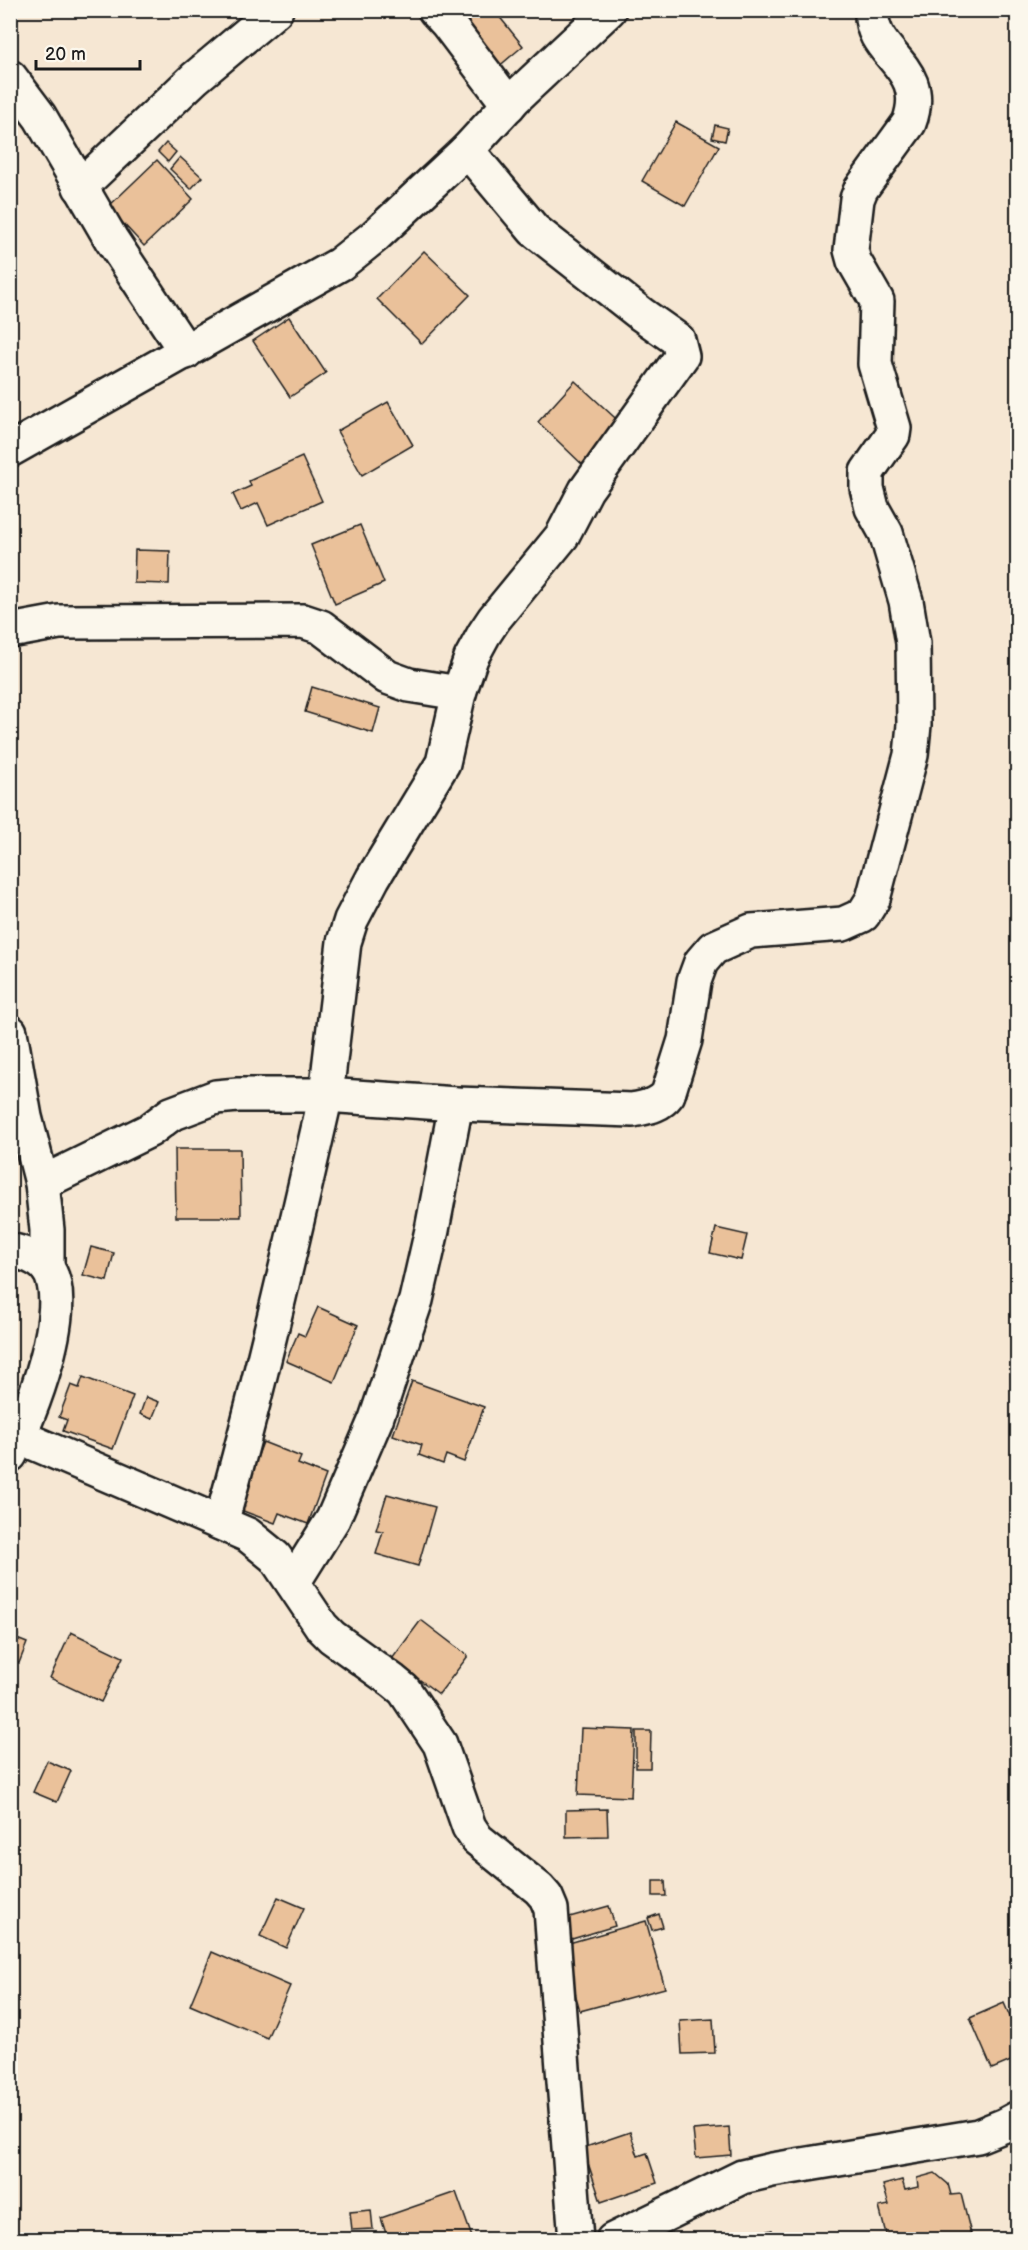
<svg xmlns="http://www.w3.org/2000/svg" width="1028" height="2250" viewBox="0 0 1028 2250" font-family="'Balsamiq Sans',sans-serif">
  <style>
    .building { fill: #eac19a; stroke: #1c1c1c; stroke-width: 1.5 }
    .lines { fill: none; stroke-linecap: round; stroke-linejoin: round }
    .minor-casing { stroke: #1c1c1c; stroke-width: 38 }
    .minor { stroke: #fbf7ec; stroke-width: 33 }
  </style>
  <rect width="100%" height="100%" fill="#f6e7d3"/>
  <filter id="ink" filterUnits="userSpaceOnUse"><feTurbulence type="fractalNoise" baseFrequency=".0167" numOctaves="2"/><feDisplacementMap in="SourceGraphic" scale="12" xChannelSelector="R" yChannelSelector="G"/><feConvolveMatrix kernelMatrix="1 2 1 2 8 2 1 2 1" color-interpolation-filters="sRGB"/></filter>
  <g filter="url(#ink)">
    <!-- building -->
    <g class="building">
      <polygon points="458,10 494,10 523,46 497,68 454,15"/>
      <polygon points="676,122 719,146 685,206 642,181"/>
      <polygon points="715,125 728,128 725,141 712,138"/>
      <polygon points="166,143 176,152 168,162 158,152"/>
      <polygon points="180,157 202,177 191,189 170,169"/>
      <polygon points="157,160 193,199 144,246 108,207"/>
      <polygon points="424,251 470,295 422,344 377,299"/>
      <polygon points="289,317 326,373 290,397 253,341"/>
      <polygon points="575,381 626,428 587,469 538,422"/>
      <polygon points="388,402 413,445 362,475 337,431"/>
      <polygon points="302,457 322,501 268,525 258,503 241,511 233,494 251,486 249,481"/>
      <polygon points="360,525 384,583 335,604 311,545"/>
      <polygon points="135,550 170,551 169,584 134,583"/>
      <polygon points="312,687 380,708 373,733 305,712"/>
      <polygon points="175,1149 240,1149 241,1217 176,1217"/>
      <polygon points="716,1228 747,1235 741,1260 710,1253"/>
      <polygon points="91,1247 114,1253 107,1281 83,1275"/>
      <polygon points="318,1307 358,1325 334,1382 286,1361 298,1333 305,1336"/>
      <polygon points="83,1377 133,1396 113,1449 63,1431 67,1420 59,1417 71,1385 79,1388"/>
      <polygon points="412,1381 484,1407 464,1462 446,1455 443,1464 419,1455 422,1445 393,1435"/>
      <polygon points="146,1397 159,1402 152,1419 140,1414"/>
      <polygon points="263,1442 301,1457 298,1464 326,1475 308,1524 279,1513 275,1523 238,1509"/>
      <polygon points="387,1494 435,1507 418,1566 376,1554 383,1531 376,1530"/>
      <polygon points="421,1620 468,1656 439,1694 392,1659"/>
      <polygon points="10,1632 18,1635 17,1639 27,1643 19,1663 10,1660"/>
      <polygon points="71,1632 123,1657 101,1702 50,1678"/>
      <polygon points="581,1728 634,1730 631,1797 578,1795"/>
      <polygon points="636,1731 651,1731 650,1768 636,1768"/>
      <polygon points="47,1761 71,1771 57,1802 33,1792"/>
      <polygon points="607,1809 608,1836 566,1837 566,1810"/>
      <polygon points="653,1881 665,1881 666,1896 653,1896"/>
      <polygon points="278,1897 304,1908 286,1948 260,1936"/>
      <polygon points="609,1906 615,1926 572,1939 566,1918"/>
      <polygon points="659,1914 663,1927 652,1930 648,1918"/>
      <polygon points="646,1921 665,1988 580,2011 562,1945"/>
      <polygon points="212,1952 290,1986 267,2038 190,2005"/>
      <polygon points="1004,2003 1018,2035 1018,2058 992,2069 970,2018"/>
      <polygon points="713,2019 715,2053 682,2054 680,2021"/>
      <polygon points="729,2127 731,2155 696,2158 693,2130"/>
      <polygon points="630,2132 638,2156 647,2153 657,2183 601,2202 583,2148"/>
      <polygon points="935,2173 948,2184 951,2195 961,2194 971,2234 950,2240 895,2240 894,2237 887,2238 879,2207 889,2205 883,2185 902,2180 905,2190 918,2187 917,2178"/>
      <polygon points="456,2192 473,2240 388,2240 381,2218"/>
      <polygon points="371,2210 373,2229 352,2230 350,2212"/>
      <polygon points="772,2230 775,2240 761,2240 760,2233"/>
    </g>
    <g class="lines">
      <defs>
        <g id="minor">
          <polyline points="435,10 447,23 509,105"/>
          <polyline points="10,77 40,117 111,239 186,352"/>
          <polyline points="80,187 195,78 276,10"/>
          <polyline points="10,450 340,264 375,236 467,150 514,99 609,10"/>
          <polyline points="10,631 59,622 303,621 321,627 387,677 409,685 459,693"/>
          <polyline points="10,1032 25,1117 42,1183"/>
          <path d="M10,1250C23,1253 39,1258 47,1268C75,1303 29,1419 10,1455"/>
          <polyline points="47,1268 47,1230 42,1183 150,1130 171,1114 216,1097 238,1095 326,1095 344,942 351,920 373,878 443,763 459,693 471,658 484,634 494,619 562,536 586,490 682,356 678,340 641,314 534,230 467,150"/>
          <polyline points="20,1437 248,1535 275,1557 322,1627 332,1637 393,1681 404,1690 440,1744 469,1827 477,1839 539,1889 546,1897 551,1909 576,2240"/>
          <path d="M221,1523C261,1381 293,1238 326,1095L456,1104L633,1110C647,1107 659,1106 668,1094L685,1040L694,981L701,962L713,948L751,931L843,924L863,915L873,899L911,755L914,725L913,643L906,601L886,533L872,508L867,488V472L893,435L894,428L875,364L877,301L854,261L851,250L857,199L861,189L909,123C931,64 868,56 872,10"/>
          <polyline points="293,1583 333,1519 376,1419 416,1300 432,1230 456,1104"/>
          <polyline points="613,2240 742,2177 772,2170 978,2136 1005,2125 1018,2118"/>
        </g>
      </defs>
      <!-- minor casing -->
      <use href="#minor" class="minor-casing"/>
      <!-- minor -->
      <use href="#minor" class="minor"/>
    </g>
  </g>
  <!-- margin -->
  <rect width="1028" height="2250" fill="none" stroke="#fbf7ec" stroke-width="36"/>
  <rect x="18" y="18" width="992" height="2214" fill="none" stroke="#1c1c1c" stroke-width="2" filter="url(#ink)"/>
  <!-- scale -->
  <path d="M36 60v9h104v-9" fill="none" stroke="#1c1c1c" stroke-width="3"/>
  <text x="45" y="60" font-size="18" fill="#1c1c1c" stroke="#fbf7ec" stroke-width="4.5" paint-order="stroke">20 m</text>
</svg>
